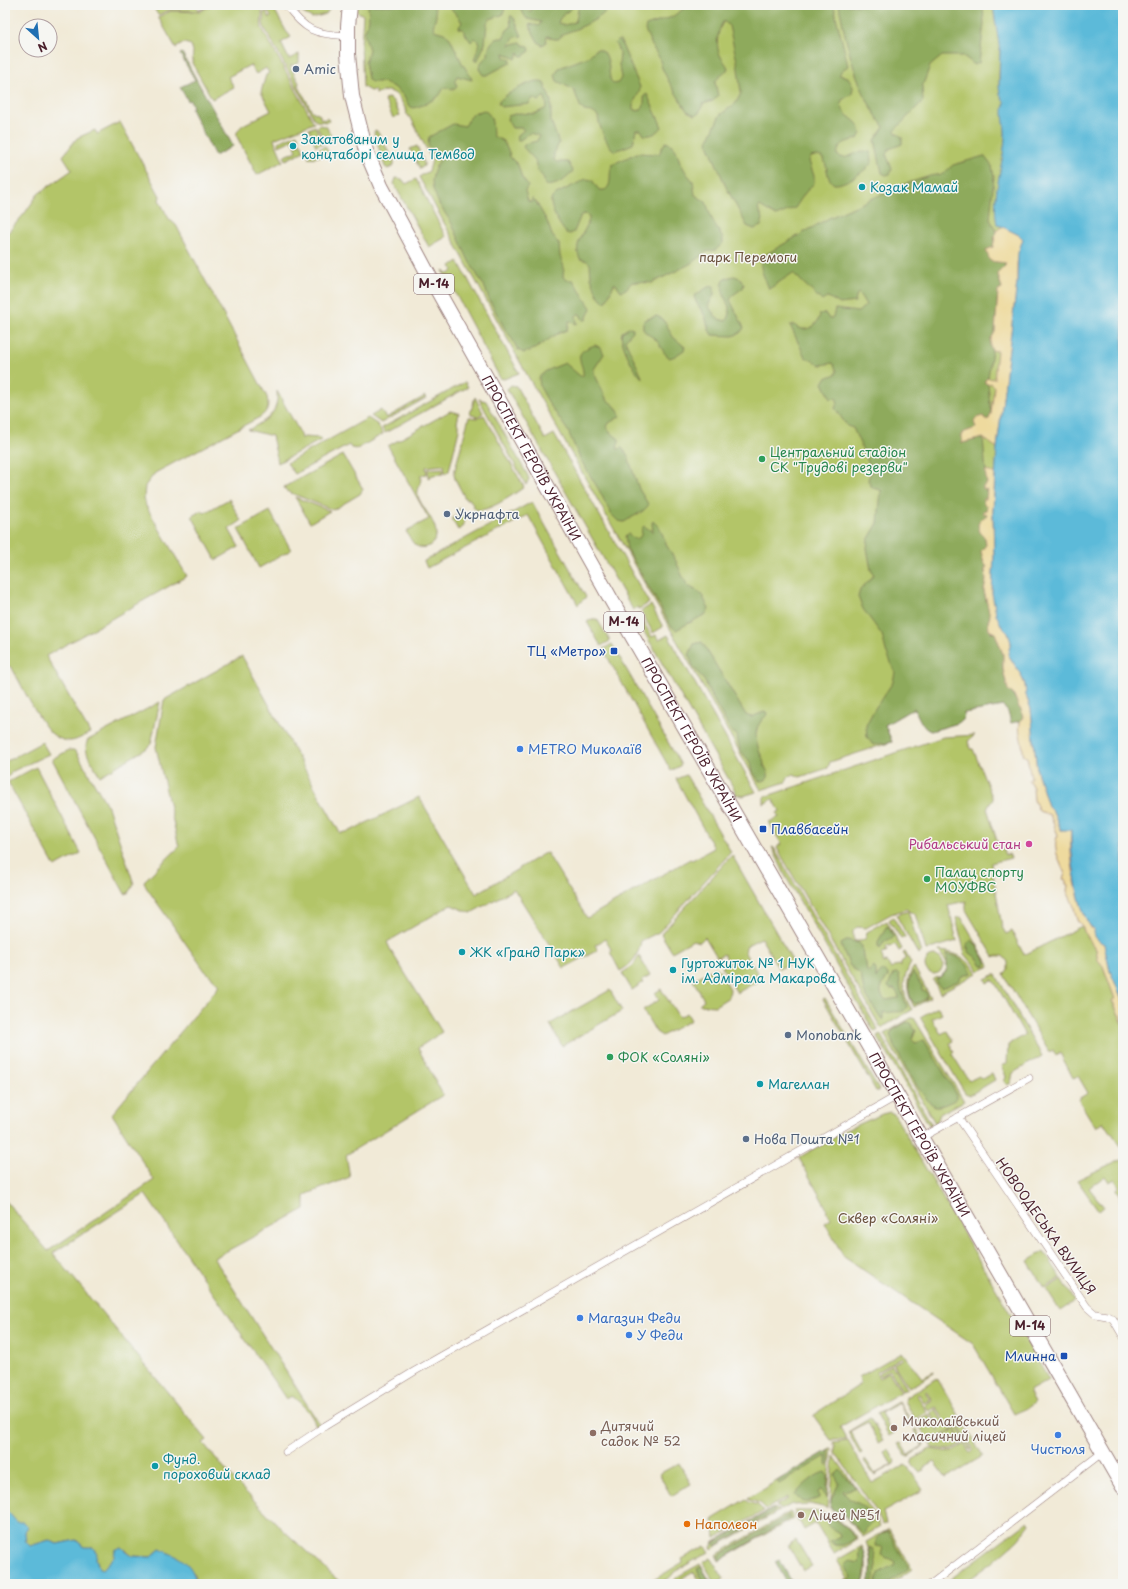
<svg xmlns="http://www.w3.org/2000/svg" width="1128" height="1589" viewBox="0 0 1128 1589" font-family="'Playpen Sans',sans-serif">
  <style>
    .green { fill: #b3c568; stroke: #7e724a }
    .forest { fill: #8eaa5c; stroke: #6c6444 }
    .sand { fill: #eeda9e; stroke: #9c7c64 }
    .water { fill: #5bbad9; stroke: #526c82 }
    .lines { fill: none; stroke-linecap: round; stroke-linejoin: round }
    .street-casing { stroke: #9e8481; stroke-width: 8 }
    .highway-casing { stroke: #9e8481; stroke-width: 16 }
    .street { stroke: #fff; stroke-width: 7 }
    .highway { stroke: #fff; stroke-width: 14 }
    .service-dot { fill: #5c6f8a; stroke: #f6f6f2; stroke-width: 1.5 }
    .culture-dot { fill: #0f9aa8; stroke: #f6f6f2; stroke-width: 1.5 }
    .leisure-dot { fill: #2e9e5b; stroke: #f6f6f2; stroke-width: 1.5 }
    .transit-dot { fill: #1a4fb4; stroke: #f6f6f2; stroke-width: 1.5 }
    .shop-dot { fill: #3f7fe0; stroke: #f6f6f2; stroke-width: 1.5 }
    .hotel-dot { fill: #d1479c; stroke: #f6f6f2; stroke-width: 1.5 }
    .education-dot { fill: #8d6e63; stroke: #f6f6f2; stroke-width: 1.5 }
    .food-dot { fill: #e8710a; stroke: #f6f6f2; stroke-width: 1.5 }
    .labels { text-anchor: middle; stroke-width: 3; stroke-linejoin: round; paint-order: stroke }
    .shield { fill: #f6f6f2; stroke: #7e6067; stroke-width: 1 }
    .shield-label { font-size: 12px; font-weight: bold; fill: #4a1f2b }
    .service-label { font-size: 13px; fill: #4e5e75; stroke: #f6f6f2; text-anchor: start }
    .culture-label { font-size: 13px; fill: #0d838f; stroke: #f6f6f2; text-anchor: start }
    .park-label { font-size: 13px; fill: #6a513d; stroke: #f6f6f2 }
    .leisure-label { font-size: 13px; fill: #27864d; stroke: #f6f6f2; text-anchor: start }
    .street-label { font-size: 13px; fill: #4a1f2b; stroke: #f6f6f2 }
    .transit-label { font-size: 13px; fill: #164399; stroke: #f6f6f2; text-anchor: end }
    .shop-label { font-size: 13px; fill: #366cbe; stroke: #f6f6f2; text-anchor: start }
    .hotel-label { font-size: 13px; fill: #b23c85; stroke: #f6f6f2; text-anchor: end }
    .education-label { font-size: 13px; fill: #785e54; stroke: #f6f6f2; text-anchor: start }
    .food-label { font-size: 13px; fill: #c56008; stroke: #f6f6f2; text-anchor: start }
  </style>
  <rect width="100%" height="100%" fill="#f6f6f2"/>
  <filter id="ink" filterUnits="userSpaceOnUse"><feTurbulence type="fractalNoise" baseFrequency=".025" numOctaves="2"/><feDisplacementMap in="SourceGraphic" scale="8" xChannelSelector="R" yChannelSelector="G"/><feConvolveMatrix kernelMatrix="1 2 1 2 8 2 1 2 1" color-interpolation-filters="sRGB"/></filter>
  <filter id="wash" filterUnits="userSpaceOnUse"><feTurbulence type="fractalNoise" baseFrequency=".012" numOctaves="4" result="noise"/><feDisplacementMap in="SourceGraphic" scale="16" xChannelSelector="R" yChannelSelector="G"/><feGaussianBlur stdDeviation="0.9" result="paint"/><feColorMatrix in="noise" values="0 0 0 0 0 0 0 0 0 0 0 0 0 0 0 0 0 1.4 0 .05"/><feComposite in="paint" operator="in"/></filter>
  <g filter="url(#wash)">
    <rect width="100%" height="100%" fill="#f1ead7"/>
    <!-- green -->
    <g class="green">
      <polygon points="152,5 196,5 199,10 209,5 199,11 170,10 158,15"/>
      <path d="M211,5H261C264,12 260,20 262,28L314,123L274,139L283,161L257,175L237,137C236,132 238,129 243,125L271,111L261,92L266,75L269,73L266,68L256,74L250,65L228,77L234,87L212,99L192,63L193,51L191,45L184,43L176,48L158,17L171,11L200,12Z"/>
      <polygon points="264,5 272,5 286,31 291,37 281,43 289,59 299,54 299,63 290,66 299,83 298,85 312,111 320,115 320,118 325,120 326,118 329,120 328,122 316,121 313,117 264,27 263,23 264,12 266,11 269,18 271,17"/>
      <polygon points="297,5 332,5 326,14 312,18 303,13"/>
      <path d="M345,5H993C994,17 997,30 999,42C1002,62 994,86 1005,103C1002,116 1006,126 1005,140C1003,165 992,199 997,224L1003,226L1018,253L997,448L993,511L1003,706L964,713L963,719L958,723L931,731C922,729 919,715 914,708L885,725L892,742L830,762L828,768L800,777L794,774L789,776L786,782L761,790L526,373L419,177L429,171L432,160L412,120L406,113L407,112C400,98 394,85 376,94L374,90L370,91L363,87L361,44L363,15Z"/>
      <polygon points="388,98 393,101 400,115 393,118 384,99"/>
      <path d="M120,122L160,196L159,200L169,219L176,225L267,397C269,407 268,411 260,417L155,473L145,486L144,498L146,506L187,576L46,656L90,733C84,736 76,741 70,741C63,741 55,737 50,732C37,718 22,686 12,668L5,664V236L25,213L38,194L72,170L63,156L77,138L95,130L97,134Z"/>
      <polygon points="318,125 326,126 333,139 325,142 317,127"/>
      <polygon points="315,126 323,143 316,146 309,129"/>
      <polygon points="375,130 377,131 394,161 394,166 388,169 385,167 374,133"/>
      <polygon points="297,134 300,142 294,144 292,140 279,146 278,142"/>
      <polygon points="301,143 304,151 286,160 284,156 297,151 295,146"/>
      <polygon points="325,146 330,155 309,158 308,154"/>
      <polygon points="417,146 424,163 424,166 420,169 410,149"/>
      <polygon points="396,178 402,179 406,184 416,179 446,237 429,247 394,184"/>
      <polygon points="458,261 519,373 504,379 500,378 443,270 444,270 446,273 450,274 453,270 451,266"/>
      <polygon points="465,382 468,387 385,433 382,428"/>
      <polygon points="511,385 516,386 545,439 554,434 649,603 639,609 638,607 633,610 507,389"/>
      <path d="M277,391L299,431L301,439L304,437L320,438L321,440L278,463L272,436L248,430C266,420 279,415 277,391Z"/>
      <polygon points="425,396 426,398 381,423 371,416 381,410 386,418"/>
      <polygon points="475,397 483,413 477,417 470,414"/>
      <polygon points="479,399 486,401 527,474 529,479 526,485"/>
      <path d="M450,411L459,413L457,423L459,424V430L449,471L445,474L444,465L426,467L427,474L421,475C422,484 415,490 419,499C424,510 437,523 436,535C435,546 423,551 415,545C411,541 409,536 406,531L429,519L388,446Z"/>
      <path d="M484,415L524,487C515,494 492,509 481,510C477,510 475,509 472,507L473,505L469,498L466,500L455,479L454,473L469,417L477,418Z"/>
      <polygon points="368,418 378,425 383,434 357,449 351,448 349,445 295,474 287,463"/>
      <polygon points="343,455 363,489 360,494 333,510 286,491 284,487"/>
      <polygon points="443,468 443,474 433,475 428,478 428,469"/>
      <polygon points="295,497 330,511 310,523"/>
      <polygon points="229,499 241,521 229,529 239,547 216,560 192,516 202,510 204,513"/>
      <polygon points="532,502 586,597 578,605 528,515 427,568 424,561"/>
      <path d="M459,508C464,513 466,520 463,527L458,530L452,519L456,516Z"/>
      <polygon points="270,511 291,550 259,568 238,529"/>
      <polygon points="651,605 663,627 653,633 641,611"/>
      <polygon points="639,614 652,637 656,635 659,640 668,635 756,792 743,796 735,794 736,792 635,616"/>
      <polygon points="592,619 597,619 610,641 601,646 587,622"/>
      <polygon points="612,644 681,765 671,771 603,649"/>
      <path d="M242,656L340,833L350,831L419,797L476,894L543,854L547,853L587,918L690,859L692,860L714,848L676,779L686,775L731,852L659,932L641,941C638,955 634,963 620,971L610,952L612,951L605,939L595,945L598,950L564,968L514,889L471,913L451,905L387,942L391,951L442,1032L418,1048L443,1095L346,1155L350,1177L305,1195V1209L214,1258L320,1425L316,1426C311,1412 303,1405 292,1396L286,1399L145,1194L53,1253L207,1440L203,1443L238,1484L282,1529L342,1584H197L195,1574L160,1549L151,1557L132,1556L126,1549L114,1557L103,1569L99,1568L96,1558L76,1540L57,1544L49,1540L30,1546L26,1542L25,1532L8,1513H5V1200L48,1251L154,1180L112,1114L220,985L205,971L146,887L144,881L179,847L156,747L164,700Z"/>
      <path d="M160,702L151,744L146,749L100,776C95,766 81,751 88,740Z"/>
      <path d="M975,735L968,741L970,749H973L993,799L987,808L999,848L1002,847L1005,855L1009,854L1011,858L991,863L1002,927L1006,934L1012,931L1024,955L1082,926L1086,936L1096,949L1098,960L1103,966L1115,999L1112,1001L1123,1023V1149L1106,1125L1105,1126L1103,1122L1096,1128L1078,1099L1088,1093L1078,1076L1073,1078L1060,1053L1056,1056L1053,1050L1049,1052L1004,975L1008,969V962L1003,956H997L994,957L966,910V901L948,905L957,941L926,950L915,914L908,911L921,953L918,954L896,915L908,911L907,909L891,914L866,928L857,927L853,931V938L855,941H861L866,938L867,932L887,921L902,949L899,951L895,944L890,947L886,946L887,951L881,954L883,959V963L887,962L891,969L898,965L901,966V962L906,958L903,953L905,952L911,963C901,982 902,992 912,1010L881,1028L777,848L779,845H782L769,822L779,817L777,813L780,811L773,799L764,804V797L943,737Z"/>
      <polygon points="42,742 49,754 11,772 10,775 5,778 5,762"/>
      <polygon points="69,750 74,750 77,753 108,807 134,884 128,893 125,894 52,759"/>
      <polygon points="36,767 81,853 55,867 8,782"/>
      <polygon points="772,847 774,848 878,1030 875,1032 872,1028 785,875"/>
      <polygon points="732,855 793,962 779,969 761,938 749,944 746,947 745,953 758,974 755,976 758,981 737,993 722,967 729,963 724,954 717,957 705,937 700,942 693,940 672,952 661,934"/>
      <polygon points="893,917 905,937 901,939 889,920"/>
      <polygon points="961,917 990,966 979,971 965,954 956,918"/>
      <path d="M939,951C956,952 968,958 977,973L940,993L933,980C935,977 938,978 941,976C953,967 943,959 939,951Z"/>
      <circle cx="934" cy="965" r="9"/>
      <polygon points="639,956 650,975 642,980 644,982 632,990 622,973 633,966"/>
      <path d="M914,967L931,998L914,1007C907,994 904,980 914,967Z"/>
      <polygon points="713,969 718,969 720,971 730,989 729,997 715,1006 700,1005 700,1003 704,1000 693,980"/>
      <polygon points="994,975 996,975 1042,1056 1013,1073 1011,1083 1007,1085 1004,1081 1006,1077 1002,1066 1007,1063 1008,1045 1025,1035 994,981 992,980 987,983 985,979"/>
      <polygon points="661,989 679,1017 687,1013 691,1020 662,1036 656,1032 643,1010 659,1000 655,993"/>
      <polygon points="610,990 622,1011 562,1046 550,1024"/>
      <polygon points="825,998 879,1090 878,1091 876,1091 823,999"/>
      <polygon points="938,1007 942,1014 932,1019 941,1034 947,1031 953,1041 950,1043 954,1052 952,1054 969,1081 979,1076 982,1079 992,1073 995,1080 970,1095 965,1093 920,1017"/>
      <polygon points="911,1018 914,1018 964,1101 940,1114 937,1122 935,1123 884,1034"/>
      <polygon points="880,1034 932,1125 929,1125 877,1036"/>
      <path d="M890,1112L894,1114L1049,1380L1029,1391L1035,1402C1028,1409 1022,1410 1014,1414L973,1344L844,1257L825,1223L831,1219L826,1210L827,1209L799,1158L800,1157L844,1131L882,1114Z"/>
      <polygon points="1123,1160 1123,1202 1122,1201 1120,1202 1120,1192 1117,1192 1116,1189 1119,1187 1115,1179 1109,1182 1105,1176 1089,1188 1104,1207 1099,1211 1077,1180 1117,1161"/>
      <polygon points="1044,1251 1061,1278 1044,1288 1028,1261"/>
      <polygon points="1062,1279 1075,1301 1060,1311 1046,1289"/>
      <polygon points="902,1352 922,1378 934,1372 934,1373 909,1388 895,1366 894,1367 893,1364 903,1359 902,1357 876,1372 879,1378 889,1372 901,1392 840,1427 847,1440 831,1440 813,1415 861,1384 859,1377"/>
      <polygon points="891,1365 893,1369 895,1368 907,1389 902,1391 890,1370 880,1376 878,1373"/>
      <polygon points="937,1378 983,1456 946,1478 934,1462 923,1468 924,1470 919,1472 912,1464 912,1460 930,1449 951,1452 964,1444 969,1452 971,1453 974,1450 959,1425 958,1426 964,1435 961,1437 955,1428 929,1443 917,1421 928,1414 938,1431 940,1431 930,1413 936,1410 946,1427 948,1426 936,1407 929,1411 925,1405 932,1400 926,1390 925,1391 930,1400 924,1403 919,1394 917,1395 927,1412 915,1419 905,1401 906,1397"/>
      <polygon points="899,1402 913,1424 911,1424 899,1403 881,1413 891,1431 893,1431 894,1433 889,1436 877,1414 896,1403"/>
      <polygon points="870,1418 883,1440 878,1443 868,1422 850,1431 862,1453 860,1454 848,1432"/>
      <polygon points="916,1429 924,1446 909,1456 906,1456 898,1444 901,1443 908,1455 923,1446 914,1430"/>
      <polygon points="955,1429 960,1438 964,1436 972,1450 970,1450 964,1442 951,1450 932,1448 930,1444"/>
      <polygon points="848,1441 872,1483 905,1465 908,1467 923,1490 883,1512 886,1523 883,1525 876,1511 835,1452 835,1446 833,1443"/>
      <polygon points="832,1448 827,1508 810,1504 793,1505 792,1504 781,1510 775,1506 788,1499 788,1497 766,1509 760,1503 749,1500 748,1498"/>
      <polygon points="889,1450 895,1461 894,1464 874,1475 864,1461 866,1460 875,1474 892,1465 884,1452"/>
      <polygon points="834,1456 873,1512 880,1527 863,1537 844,1516 830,1508"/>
      <polygon points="679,1463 691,1484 671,1496 659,1474"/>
      <polygon points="746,1499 748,1502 758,1505 764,1511 715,1538 713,1519"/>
      <polygon points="773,1508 779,1511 712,1549 711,1547 714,1542"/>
      <path d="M794,1511C827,1510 837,1515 858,1539L834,1554L816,1523L804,1530Z"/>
      <polygon points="790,1512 794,1518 719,1561 716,1555"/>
      <polygon points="1028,1521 1030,1524 1018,1540 992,1563 963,1584 944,1584"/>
      <path d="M889,1529L912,1569L892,1584H869C873,1570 871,1556 866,1542Z"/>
      <polygon points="796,1540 812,1566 803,1571 788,1545"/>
      <path d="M705,1546L709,1552L674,1572C669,1582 657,1584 647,1584L683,1562L682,1559Z"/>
      <path d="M862,1546C867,1557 868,1572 863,1584H839L848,1579L837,1560Z"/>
      <polygon points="711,1558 724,1579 716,1584 703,1563"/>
      <polygon points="700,1564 712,1584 702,1584 694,1572 679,1580 681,1584 672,1584 677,1577"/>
    </g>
    <!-- forest -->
    <g class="forest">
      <path d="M368,5H433C441,18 431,21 434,30L444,33L450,38L462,63L471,77L472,80L457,76L455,80L457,87L455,89L444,88L439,96L426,104L414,108L409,106L403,95L394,87L382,82H371L368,79L365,62L369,50L364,33L369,20Z"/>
      <polygon points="448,5 499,5 505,10 502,15 490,19 487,23 485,44 477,62 474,60 479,45 478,41 475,38 471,42 466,35 463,29 459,28 459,26 462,23 460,19"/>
      <path d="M517,5H524L526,10L531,11L532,9L529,5H575L560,18L558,23L565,25L575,22C578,17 576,10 580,6L601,5L605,12C598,20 576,30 565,33C562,34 561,38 558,39H554L547,36L546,43L542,45L538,42L529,25L531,24L539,26L541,22L527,19Z"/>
      <path d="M692,5H834C837,26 844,45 848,66L842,70L839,75L848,77L853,87L852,94L842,100L841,104C845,121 858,116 861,133L858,139C847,142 840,141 837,155C848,164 859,145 871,153L872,162C866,171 845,185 834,184C822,176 832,151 811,157L809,161L814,176V183L805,193L795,208L776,216L760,206L758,209L763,219L761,226L754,229L747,226L726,187L708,144L709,138L720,115L736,103L741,93L737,61L729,26L725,22H723C717,32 715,47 721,57C723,61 726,63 728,68C725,75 719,75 715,82L718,96L713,101L703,104L699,113L695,115L687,111L669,82L662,68L659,57L653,48L645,30L646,26L672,17L686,7Z"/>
      <path d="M839,5H983L984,25L979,63L974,65L970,61L963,56H942L930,66L922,87L923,101L895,130L896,133L902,137V144L889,149L886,154L892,169L890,174L886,175L882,173L875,140L884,127C857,92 847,48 839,5Z"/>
      <path d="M510,16H512L514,18L522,36L515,37L509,45L521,42L523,45L529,46L530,51L523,56H521L519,52L516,59L504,53L505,57L511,60L510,63L487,75H483L479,69C479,64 484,58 488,56C488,46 492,37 503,38L507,30L511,27Z"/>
      <path d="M620,40L640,87C640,96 632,100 633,109L638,111C645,108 644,103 644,96L647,94L662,127C659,132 650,137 644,135L641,130H636L633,144L615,151C607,147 598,124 598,116L592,112L584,111L580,106L574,90L557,81L555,75L559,68L588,57L595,50L598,49C612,54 607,70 611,81L614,84L618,83L621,78L619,64L620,54L615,43L617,41Z"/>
      <polygon points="182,53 233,146 215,156 191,109 193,107 190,100 188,101 180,87 195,80 180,54"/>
      <path d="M537,81L544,83L551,101V121L559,143L554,154V160L557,162H568L573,171C569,178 554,188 545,185L543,177L537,170L535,160L523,147L525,144L537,141L539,136L530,133L520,140H517L518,135L524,130L522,128H512L507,119L508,116L518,113L534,114L545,109L547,106L545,97H543L539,101L533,98L529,104L501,107L498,103C503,95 526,83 537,81Z"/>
      <path d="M484,110C494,116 492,126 493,136L503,141L509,152L510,157L518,165L522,178L528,186L525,191L528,201L531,203L532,198L536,202L547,221L552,235L559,244L560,256L564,267L563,277L567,280H573L591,308L586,320H583L580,314H578L576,316L577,324L569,321L567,330C551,334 541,349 524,353L518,350L511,337L505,329L489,299L485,288L469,261L451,222L439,204L433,189L432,181L434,170L440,159C435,152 425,151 429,137L453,124L465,126L472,114Z"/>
      <path d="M666,142L672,145L676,150L680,162L687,174L693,181L695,195L706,202L711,217L723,239V243L716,250L706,252L690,264L652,283L632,282L626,289L621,291L616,284H614L606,302H604L597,294L591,277L590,264L587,261L580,259C571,241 590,229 589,216L585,214L581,215L574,232L570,234L566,233C559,224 550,210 551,199L556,194L586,179L592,180L599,190H605C614,184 607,173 613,164L637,153L659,154L663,146Z"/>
      <path d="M984,156L992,166L994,177L990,219L996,231L993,248L987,250L1006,263L998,279L1001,284L1002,289L998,291L995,332L991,339L990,346L992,350L988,378L985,380V383L988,384L991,414L989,419L985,420L982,416L977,428L962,433V443L983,438L987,485L983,486C991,494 984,505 987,515L979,529L985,538L986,545L981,551L984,563L987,567L985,569L986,581L984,591L986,601L989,606L990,616L988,622L991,632L995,633L1003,654V669L1006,683L1021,709L1023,717L1020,721L1011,723L1008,712L1003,706L964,713L963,719L958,723L931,731C922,729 918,715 914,708L885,725L892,742L873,745L867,737L866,725L874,710L893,682L895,672L886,651L882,635L863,609L858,597L860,590L874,575L871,570L867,548L868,540L878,523L881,490L872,488L868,479L872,471L853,428L847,426L835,408L838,402L836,398L831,399L823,383L826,378L836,374L837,371L833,363L821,365L805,357L790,325H794C805,334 818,327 820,314L825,313L829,319L833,317L835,309L858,312L866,305L859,293L857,294L855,302L840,304L828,297L822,301L793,273L769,289C765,278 757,266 763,256L829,218L902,185L930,176L943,174L953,165Z"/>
      <path d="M734,276L740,278L744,284L743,288L733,295L730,300L744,328L740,333L733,336L712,335L709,330L705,316L696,302L694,296L708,287L714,286V295L708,306L718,319L726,321C739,308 713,292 726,278Z"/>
      <path d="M657,316L664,320L673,337L685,347L684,350L675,356L670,358C662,353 662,346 656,340C651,334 639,334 644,320Z"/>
      <path d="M630,327L633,328V331L625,340L643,379C635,373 618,341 622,332Z"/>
      <path d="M595,345L601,348L604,354L594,369V373L607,400L615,406L621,416L609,423L607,427L610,432L619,439V442L617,448L619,449L621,447L627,454L639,489L648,504V506L643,511L624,522L618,521L611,514L599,490L580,459L568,431L550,405L540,387L539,379L540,376L546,371L565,363L580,376H583C585,362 568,354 595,345Z"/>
      <path d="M653,521L660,528L667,546L676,561L682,575L688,586L701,593L709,609L706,614L676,630L671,626L627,549L625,536L628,534L635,539C642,538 641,534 642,528L644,526L653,532L652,523Z"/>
      <path d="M702,642L746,715L751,717L764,712L767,713V715C754,726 754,737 760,753C762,757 764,760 764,765C768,772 773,781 759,781L753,772L751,763L740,750L738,743L737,735L731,731L709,692L706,683L693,666L689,655L694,644Z"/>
      <path d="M888,926L894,937L884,942L880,949L878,946C877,939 884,934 886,927Z"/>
      <path d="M848,940L859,943L862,946L863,957L866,963L867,972L868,973L874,967L876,970V978L882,971H885L888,974V977C882,984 877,992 885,1000L899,998L898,994L894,989H890L888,987L893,974L896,973L899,974L901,990L907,1006C904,1014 900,1011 893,1012C889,1012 888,1014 883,1012V1019H881L864,992L861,975L850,966L842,948L841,944Z"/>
      <polygon points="971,940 974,942 986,961 986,966 982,965 978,959 969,952 967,944"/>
      <path d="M947,954C958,955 968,963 972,973L962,976L958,981L942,988L937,984L936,980L947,971Z"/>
      <path d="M913,972L922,986V990L925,991L928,996L926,999L915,1004C907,998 907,980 913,972Z"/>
      <path d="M907,1022L910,1023L916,1031L912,1038L913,1041L916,1043L924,1040L956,1093V1099C951,1102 941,1107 936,1106C924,1105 894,1047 890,1035L893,1030Z"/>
      <polygon points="829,1450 829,1465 826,1465 826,1456 779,1484 777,1481"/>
      <path d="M840,1470L856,1488L843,1491C850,1504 859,1499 868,1512L867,1516L862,1517L872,1519L873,1522L865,1529L866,1531L863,1534L844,1516L830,1508L831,1500L839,1483L835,1475Z"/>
      <path d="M825,1472L828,1476L826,1499L822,1489L818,1492L819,1498C810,1502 801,1503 795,1495C801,1487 815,1474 825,1472Z"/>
      <polygon points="773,1509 775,1511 715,1546 714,1543"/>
      <polygon points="789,1515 790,1518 720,1560 718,1556"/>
      <path d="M831,1518C842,1522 849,1530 856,1539C847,1543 838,1550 830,1541L840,1536L839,1533L829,1527L828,1522Z"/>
      <path d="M888,1531L909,1568L887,1584H876L879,1573L895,1564L894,1561L881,1555L883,1547L875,1546C875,1539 881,1534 888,1531Z"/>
      <path d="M869,1547L873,1549C877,1560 877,1573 873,1584H869C873,1572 871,1559 869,1547Z"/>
      <path d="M861,1548L864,1550L866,1559L864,1580L861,1584H843L850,1580L852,1577L844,1566L849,1561L859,1563C861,1558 858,1553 861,1548Z"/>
      <polygon points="779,1559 793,1584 785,1584 787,1583 775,1561"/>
      <polygon points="700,1567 702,1568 711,1584 705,1584 697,1569"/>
    </g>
    <!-- sand -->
    <g class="sand">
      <path d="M1003,226L1019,235L1023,239L1017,263V283L997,448L983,438L962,443V433L976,428L974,422L976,418L983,416L985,420L989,419L991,414L994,387L991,383L988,384L985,383V380L988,378L994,379L997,351L992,350L990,346L991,339L995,332L998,291L1002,289C1001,282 998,279 998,273L1005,266L1006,263L990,261L986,250L993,247L996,231Z"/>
      <path d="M985,471L995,473L993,511L994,557L992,593L1002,627L1008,633L1011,642L1008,654L1021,675L1025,685L1026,695L1031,709L1037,771L1048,806L1053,811L1061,830L1071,829C1068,857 1077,903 1091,928L1094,929L1104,944L1110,971L1123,1001V1023L1112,1000L1115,999L1103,966L1098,960L1096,949L1086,936L1082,926L1077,920L1073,904L1067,891L1068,885L1066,884V880L1063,879L1065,874C1061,864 1051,847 1058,835L1050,815L1039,811L1034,800L1033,788L1029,780L1031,777L1027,757L1024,756L1023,752C1023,741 1015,726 1023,717L1021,709L1019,708L1014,695L1008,690L1003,669V654L995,633L989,630L988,622L990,616L984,591L986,581L985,569L987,567L984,563L981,551L986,545L985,538L980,532L978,525L980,520L987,515L986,513L983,514V511L986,510L987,507L983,503V499H986L987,490L983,489V486L987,484Z"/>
    </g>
    <!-- water -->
    <g class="water">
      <path d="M993,5H1123V1001L1110,971L1104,944C1097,940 1094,938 1094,929C1078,921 1070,848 1071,830H1061L1053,811L1048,806L1037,771L1031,709L1026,695L1025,684L1021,675L1008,654L1011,642L1008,633L1002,627L996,614L992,593L994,557L993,511L997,448L1017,283L1018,253L1023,239L1019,235L997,224C991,196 1004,164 1005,136C1006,125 1000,112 1005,103L1000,94L999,88L1000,51Z"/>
      <path d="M8,1512L17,1522H23L28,1528L25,1532L26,1542L30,1546L49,1540L57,1544L76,1540L84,1547H92L97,1553L96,1558L99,1568L103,1569L114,1557L115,1550L121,1547L132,1556L151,1557L160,1549C180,1558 191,1560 197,1584H5V1513Z"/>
    </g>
  </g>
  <g filter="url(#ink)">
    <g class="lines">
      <defs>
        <g id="street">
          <path d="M286,5C307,33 315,33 347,36"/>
          <polyline points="958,1117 1087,1307 1095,1314 1107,1316 1113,1319 1123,1336"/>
          <polyline points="921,1138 1029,1078"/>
          <polyline points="286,1452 325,1426 415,1371 897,1096"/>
          <polyline points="931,1584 1103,1452"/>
        </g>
        <g id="highway">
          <path id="s1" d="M350,5L348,26V54L352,96L366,151L381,186L426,270L613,603L1123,1487"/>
        </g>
      </defs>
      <!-- street casing -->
      <use href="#street" class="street-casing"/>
      <!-- highway casing -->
      <use href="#highway" class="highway-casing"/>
      <!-- street -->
      <use href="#street" class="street"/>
      <!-- highway -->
      <use href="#highway" class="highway"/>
    </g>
  </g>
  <!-- markers -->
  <g class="service-dot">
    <circle cx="296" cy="69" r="4"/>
    <circle cx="447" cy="514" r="4"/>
    <circle cx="788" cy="1035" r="4"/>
    <circle cx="746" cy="1139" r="4"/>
  </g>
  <g class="culture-dot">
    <circle cx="293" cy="146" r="4"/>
    <circle cx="862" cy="187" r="4"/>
    <circle cx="462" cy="952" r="4"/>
    <circle cx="673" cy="970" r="4"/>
    <circle cx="760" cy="1084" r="4"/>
    <circle cx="155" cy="1466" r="4"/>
  </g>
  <g class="leisure-dot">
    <circle cx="762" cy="459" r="4"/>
    <circle cx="927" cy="879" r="4"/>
    <circle cx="610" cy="1057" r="4"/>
  </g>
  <g class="transit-dot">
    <rect x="610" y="647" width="8" height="8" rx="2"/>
    <rect x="759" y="825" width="8" height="8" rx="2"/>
    <rect x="1060" y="1352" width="8" height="8" rx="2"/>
  </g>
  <g class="shop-dot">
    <circle cx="520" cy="749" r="4"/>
    <circle cx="580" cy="1318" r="4"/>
    <circle cx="629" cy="1335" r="4"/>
    <circle cx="1058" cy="1435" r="4"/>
  </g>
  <circle class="hotel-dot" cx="1029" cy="844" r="4"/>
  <g class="education-dot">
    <circle cx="894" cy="1428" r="4"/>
    <circle cx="593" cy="1433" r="4"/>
    <circle cx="801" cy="1515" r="4"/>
  </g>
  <circle class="food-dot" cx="687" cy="1524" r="4"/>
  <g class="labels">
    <!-- shield labels -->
    <g class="shield">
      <rect x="414" y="274" width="40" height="20" rx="3"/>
      <rect x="604" y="612" width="40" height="20" rx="3"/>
      <rect x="1010" y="1316" width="40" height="20" rx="3"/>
    </g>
    <g class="shield-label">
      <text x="434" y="288">М-14</text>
      <text x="624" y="626">М-14</text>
      <text x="1030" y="1330">М-14</text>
    </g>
    <!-- service labels -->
    <g class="service-label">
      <text x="304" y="74">Amic</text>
      <text x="455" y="519">Укрнафта</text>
      <text x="796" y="1040">Monobank</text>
      <text x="754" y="1144">Нова Пошта №1</text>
    </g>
    <!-- culture labels -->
    <g class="culture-label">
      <text x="301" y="144">Закатованим у<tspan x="301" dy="15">концтаборі селища Темвод</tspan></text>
      <text x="870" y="192">Козак Мамай</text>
      <text x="470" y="957">ЖК «Гранд Парк»</text>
      <text x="681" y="968">Гуртожиток № 1 НУК<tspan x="681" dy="15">ім. Адмірала Макарова</tspan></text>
      <text x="768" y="1089">Магеллан</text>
      <text x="163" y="1464">Фунд.<tspan x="163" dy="15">пороховий склад</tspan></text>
    </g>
    <!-- park labels -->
    <g class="park-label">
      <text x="748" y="262">парк Перемоги</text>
      <text x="888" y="1223">Сквер «Соляні»</text>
    </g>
    <!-- leisure labels -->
    <g class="leisure-label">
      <text x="770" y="457">Центральний стадіон<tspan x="770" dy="15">СК "Трудові резерви"</tspan></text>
      <text x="935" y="877">Палац спорту<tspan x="935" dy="15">МОУФВС</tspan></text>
      <text x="618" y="1062">ФОК «Соляні»</text>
    </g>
    <!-- street labels -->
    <g class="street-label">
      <text dy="5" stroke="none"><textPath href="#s1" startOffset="497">ПРОСПЕКТ ГЕРОЇВ УКРАЇНИ</textPath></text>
      <text dy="5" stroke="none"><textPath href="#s1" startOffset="821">ПРОСПЕКТ ГЕРОЇВ УКРАЇНИ</textPath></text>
      <text dy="5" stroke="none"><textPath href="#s1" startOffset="1277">ПРОСПЕКТ ГЕРОЇВ УКРАЇНИ</textPath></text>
      <text transform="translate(1046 1226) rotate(55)" y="5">НОВООДЕСЬКА ВУЛИЦЯ</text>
    </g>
    <!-- transit labels -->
    <g class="transit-label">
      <text x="606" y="656">ТЦ «Метро»</text>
      <text x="771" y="834" text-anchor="start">Плавбасейн</text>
      <text x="1056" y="1361">Млинна</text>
    </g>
    <!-- shop labels -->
    <g class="shop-label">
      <text x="528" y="754">METRO Миколаїв</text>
      <text x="588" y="1323">Магазин Феди</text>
      <text x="637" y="1340">У Феди</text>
      <text x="1058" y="1454" text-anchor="middle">Чистюля</text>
    </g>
    <!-- hotel labels -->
    <g class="hotel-label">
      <text x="1021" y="849">Рибальський стан</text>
    </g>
    <!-- education labels -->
    <g class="education-label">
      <text x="902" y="1426">Миколаївський<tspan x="902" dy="15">класичний ліцей</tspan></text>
      <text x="601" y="1431">Дитячий<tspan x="601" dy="15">садок № 52</tspan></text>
      <text x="809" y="1520">Ліцей №51</text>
    </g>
    <!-- food labels -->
    <g class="food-label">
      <text x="695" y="1529">Наполеон</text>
    </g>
  </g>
  <!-- margin -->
  <rect width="1128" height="1589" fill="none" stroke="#f6f6f2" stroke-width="20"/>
  <!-- north arrow -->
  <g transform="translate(38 38) rotate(153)"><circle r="19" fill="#f6f6f2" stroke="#b1a0a2"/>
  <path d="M0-3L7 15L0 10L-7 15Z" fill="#1f6fb2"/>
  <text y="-6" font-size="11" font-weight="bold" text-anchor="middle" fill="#4a1f2b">N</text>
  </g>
</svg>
